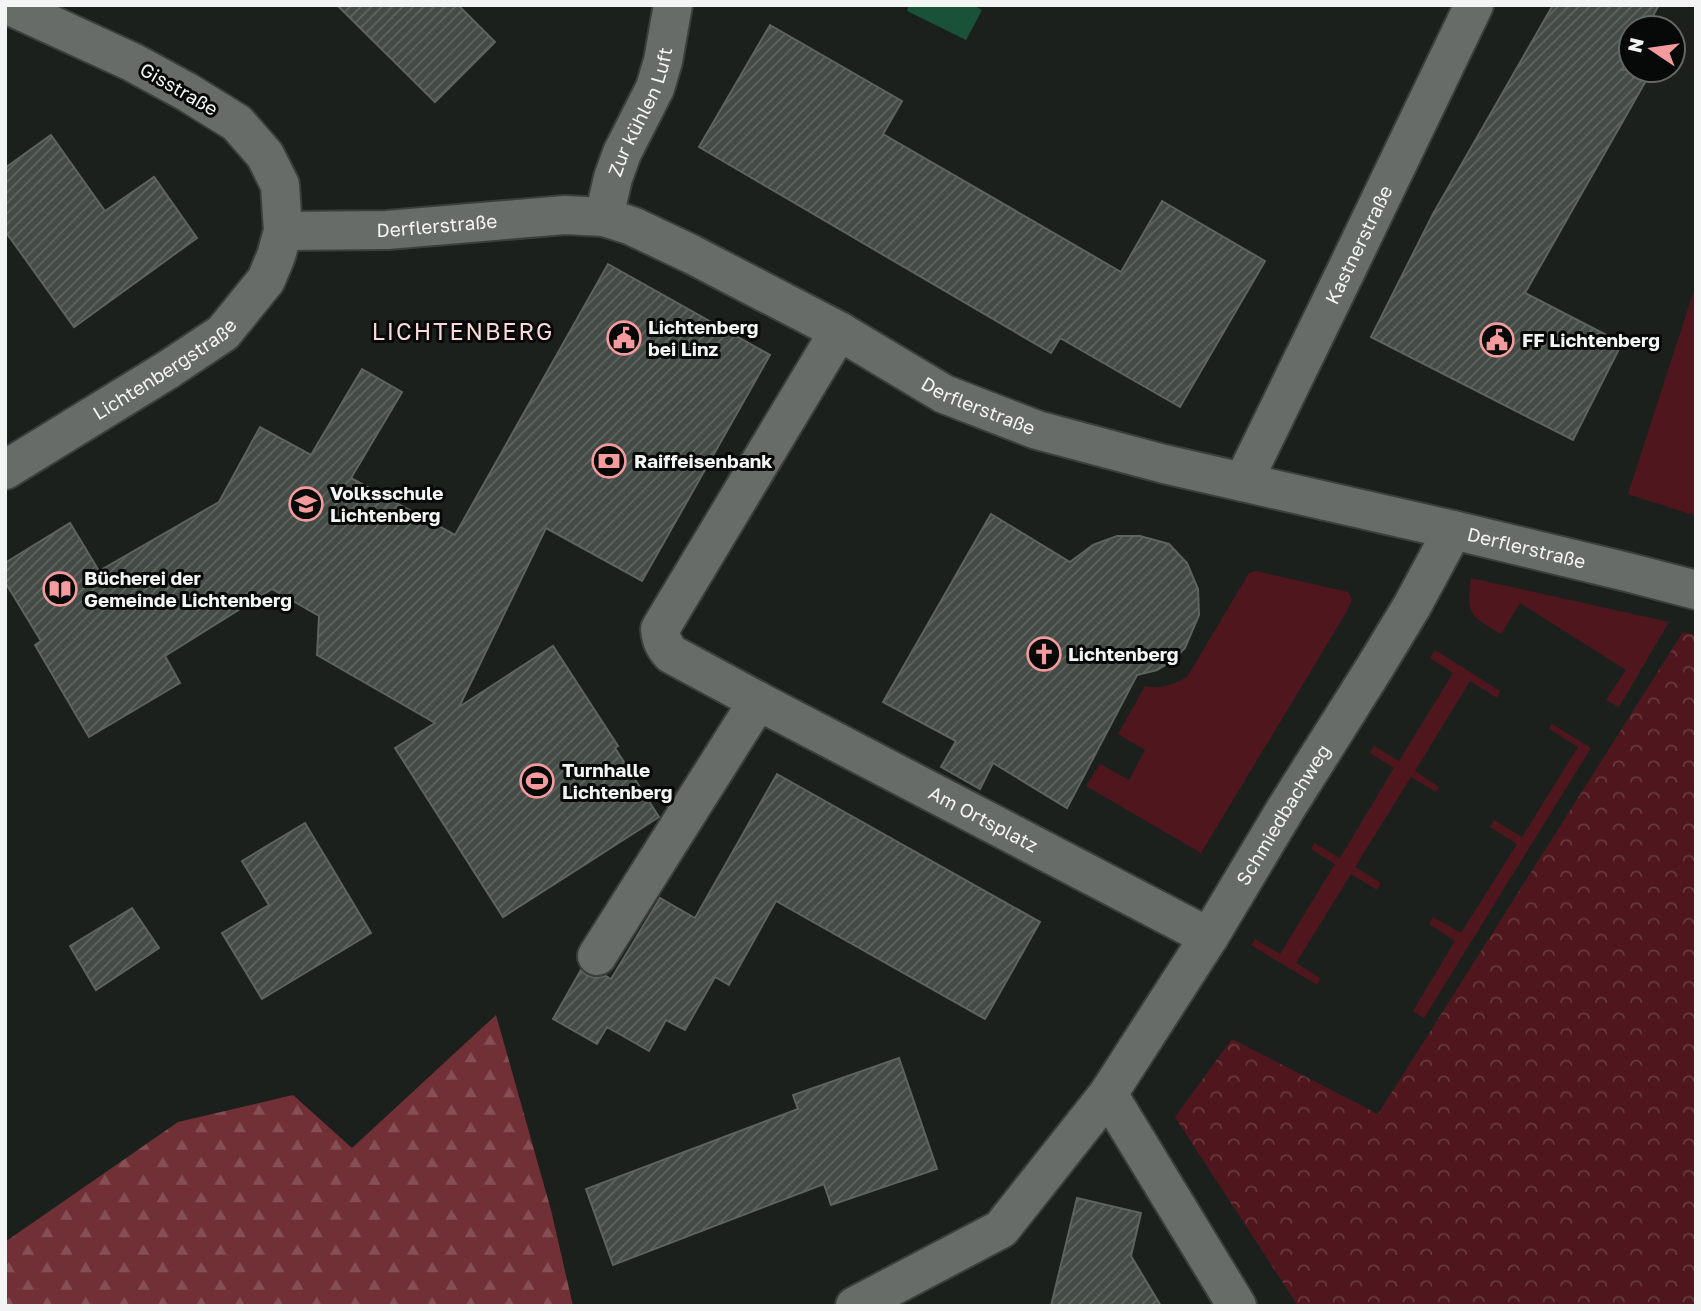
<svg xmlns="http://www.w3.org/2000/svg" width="1701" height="1311" viewBox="0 0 1701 1311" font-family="'Golos Text',sans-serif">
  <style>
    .grass { fill: #4f171d }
    .forest { fill: url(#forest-firs) }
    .park { fill: url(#park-crowns) }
    .water { fill: #195239 }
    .building { fill: url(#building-hatch); stroke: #5d635f; stroke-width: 2 }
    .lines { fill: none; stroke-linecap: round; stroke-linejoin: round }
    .minor-casing { stroke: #3a3e3c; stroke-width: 42 }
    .minor { stroke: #676c69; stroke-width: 38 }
    .labels { text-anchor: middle; stroke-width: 6; stroke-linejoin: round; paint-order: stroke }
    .street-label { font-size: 19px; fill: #f2f5f3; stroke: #070908 }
    .poi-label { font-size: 19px; font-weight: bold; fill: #f2f5f3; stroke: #070908; text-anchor: start }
    .quarter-label { font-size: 23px; letter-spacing: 2px; fill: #fdd9d9; stroke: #070908 }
  </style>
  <defs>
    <pattern id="forest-firs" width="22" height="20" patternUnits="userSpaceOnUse" patternTransform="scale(1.75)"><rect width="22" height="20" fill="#713035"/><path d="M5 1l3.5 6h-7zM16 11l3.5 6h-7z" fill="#864f53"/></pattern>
    <pattern id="park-crowns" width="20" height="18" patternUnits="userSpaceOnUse" patternTransform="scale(1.75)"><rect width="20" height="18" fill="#4f171d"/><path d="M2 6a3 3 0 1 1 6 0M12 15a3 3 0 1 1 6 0" fill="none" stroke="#69393e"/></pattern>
    <pattern id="building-hatch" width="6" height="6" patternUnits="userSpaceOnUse" patternTransform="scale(1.75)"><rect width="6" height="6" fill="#444a46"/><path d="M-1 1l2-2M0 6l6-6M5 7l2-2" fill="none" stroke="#5f6561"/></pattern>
  </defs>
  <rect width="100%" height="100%" fill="#1b201d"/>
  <!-- grass -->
  <g class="grass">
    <polygon points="1696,284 1696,516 1628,494"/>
    <path d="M1256,571L1348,592L1352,599L1347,611L1201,853L1086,786L1100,764L1129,780L1145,750L1118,734L1145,686C1161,690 1174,684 1187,677L1249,573Z"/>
    <path d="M1471,578L1669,622L1619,707L1606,700L1626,670L1520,603L1501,634C1470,615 1466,616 1471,578Z"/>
    <polygon points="1435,650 1500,691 1497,698 1470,681 1415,771 1439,787 1436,792 1411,777 1355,867 1381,883 1377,890 1351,874 1296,963 1320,978 1317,985 1251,945 1255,939 1280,954 1335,864 1311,849 1314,843 1340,858 1394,768 1370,753 1374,746 1399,761 1453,673 1430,658"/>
    <polygon points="1552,724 1591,748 1424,1018 1413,1011 1455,941 1429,924 1433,917 1461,933 1517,844 1490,827 1494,820 1522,837 1578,747 1549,729"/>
  </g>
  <!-- forest -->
  <polygon class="forest" points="496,1015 551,1210 573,1306 5,1306 5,1242 178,1122 293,1095 352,1148"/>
  <!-- park -->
  <polygon class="park" points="1683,632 1696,635 1696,1306 1298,1306 1175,1117 1232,1039 1378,1114"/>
  <!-- water -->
  <polygon class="water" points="909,5 973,5 982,10 966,40 907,11"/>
  <!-- building -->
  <g class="building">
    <polygon points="337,5 458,5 495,42 435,102"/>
    <polygon points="1553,5 1659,5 1646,28 1631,28 1631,54 1622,70 1652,70 1525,293 1622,343 1573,440 1371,337 1433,214"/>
    <polygon points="770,25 902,101 883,134 1121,272 1162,201 1265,261 1180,407 1060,338 1051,353 699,147"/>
    <polygon points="51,135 105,211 154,177 197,238 74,327 5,231 5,168"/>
    <polygon points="608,264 770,355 642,581 546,528 459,707 553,646 618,746 615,748 659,817 503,917 395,748 435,723 317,655 319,616 272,589 165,656 180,683 89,737 35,645 41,641 5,582 5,563 70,523 99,571 219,502 260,427 311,455 362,369 402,392 351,478 455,535"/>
    <polygon points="991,514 1070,562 1093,545 1117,536 1140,536 1169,544 1187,563 1198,589 1199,615 1185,648 1172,661 1157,670 1137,675 1067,808 993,763 980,789 941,767 956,741 883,702"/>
    <polygon points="777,774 1040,922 985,1019 776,901 729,985 715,977 685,1030 666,1020 649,1051 607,1027 597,1044 553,1019 581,970 586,975 595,978 606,976 611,979 660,898 695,918"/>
    <polygon points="305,823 371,933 262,999 222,933 269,905 242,861"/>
    <polygon points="132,908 159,948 96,990 70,946"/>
    <polygon points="899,1058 937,1169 831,1205 824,1184 613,1265 586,1189 798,1109 793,1095"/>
    <polygon points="1077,1198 1141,1213 1131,1256 1161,1306 1051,1306"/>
  </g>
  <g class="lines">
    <defs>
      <g id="minor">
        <path id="s1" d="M604,217L613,178L622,153L655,88L663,61L673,5"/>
        <path id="s2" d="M283,231L387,230L565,215L604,217L632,226L691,254L839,331L944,394L1037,430L1164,464L1453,530L1627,572L1696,590"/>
        <path id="s3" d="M5,470L169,369L223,333L266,280L276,256L283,231L280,185L265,155L237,123L187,92L132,62L8,5"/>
        <path id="s4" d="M1243,482L1345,273L1474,5"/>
        <path d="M758,701L671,654C664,646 661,640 660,629L839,331"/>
        <path id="s5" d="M597,956L758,701L1209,937"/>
        <polyline points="1108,1094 1237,1306"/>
        <path id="s6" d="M855,1306L1001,1229L1108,1094L1209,937L1285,810L1375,667L1412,606L1453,530"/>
      </g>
    </defs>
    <!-- minor casing -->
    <use href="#minor" class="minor-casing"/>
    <!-- minor -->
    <use href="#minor" class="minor"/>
  </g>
  <!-- icons -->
  <defs>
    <symbol id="civic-ring" viewBox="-11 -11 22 22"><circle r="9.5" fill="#070908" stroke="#f59b9e" stroke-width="1.5"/><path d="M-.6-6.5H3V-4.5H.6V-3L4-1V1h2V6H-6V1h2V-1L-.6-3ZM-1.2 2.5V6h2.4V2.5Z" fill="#f59b9e"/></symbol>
    <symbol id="bank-ring" viewBox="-11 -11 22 22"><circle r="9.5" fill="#070908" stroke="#f59b9e" stroke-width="1.5"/><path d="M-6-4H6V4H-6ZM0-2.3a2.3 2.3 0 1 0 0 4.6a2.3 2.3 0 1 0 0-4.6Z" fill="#f59b9e"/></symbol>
    <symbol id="school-ring" viewBox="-11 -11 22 22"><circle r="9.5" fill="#070908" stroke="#f59b9e" stroke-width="1.5"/><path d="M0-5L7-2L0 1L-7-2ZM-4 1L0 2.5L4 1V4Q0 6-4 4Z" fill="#f59b9e"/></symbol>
    <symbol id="library-ring" viewBox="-11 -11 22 22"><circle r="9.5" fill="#070908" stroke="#f59b9e" stroke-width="1.5"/><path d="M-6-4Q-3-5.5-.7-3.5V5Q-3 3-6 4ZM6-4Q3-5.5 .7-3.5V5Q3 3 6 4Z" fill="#f59b9e"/></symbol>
    <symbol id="church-ring" viewBox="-11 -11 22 22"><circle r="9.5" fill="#070908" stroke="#f59b9e" stroke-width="1.5"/><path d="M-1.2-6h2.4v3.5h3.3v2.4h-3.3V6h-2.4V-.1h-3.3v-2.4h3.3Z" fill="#f59b9e"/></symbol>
    <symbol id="stadium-ring" viewBox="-11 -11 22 22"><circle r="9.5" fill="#070908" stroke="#f59b9e" stroke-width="1.5"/><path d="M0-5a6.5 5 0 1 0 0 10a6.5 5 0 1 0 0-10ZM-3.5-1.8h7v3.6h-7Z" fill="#f59b9e"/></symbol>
  </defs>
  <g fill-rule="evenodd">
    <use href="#civic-ring" x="605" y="319" width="38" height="38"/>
    <use href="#civic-ring" x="1478" y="321" width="38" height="38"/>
    <use href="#bank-ring" x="590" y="442" width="38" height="38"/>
    <use href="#school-ring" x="287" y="485" width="38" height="38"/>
    <use href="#library-ring" x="41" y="570" width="38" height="38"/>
    <use href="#church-ring" x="1025" y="635" width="38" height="38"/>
    <use href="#stadium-ring" x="518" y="762" width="38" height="38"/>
  </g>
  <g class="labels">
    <!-- street labels -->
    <g class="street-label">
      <text transform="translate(179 89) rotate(30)" y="7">Gisstraße</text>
      <text dy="7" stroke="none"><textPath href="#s1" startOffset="112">Zur kühlen Luft</textPath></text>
      <text dy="7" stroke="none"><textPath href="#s2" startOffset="154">Derflerstraße</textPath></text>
      <text dy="7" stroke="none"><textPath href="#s4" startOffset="264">Kastnerstraße</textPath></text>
      <text dy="7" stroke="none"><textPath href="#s3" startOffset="189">Lichtenbergstraße</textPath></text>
      <text dy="7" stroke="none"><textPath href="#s2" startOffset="742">Derflerstraße</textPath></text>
      <text dy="7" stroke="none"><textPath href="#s2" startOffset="1309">Derflerstraße</textPath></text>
      <text dy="7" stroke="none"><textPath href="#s6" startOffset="667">Schmiedbachweg</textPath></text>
      <text dy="7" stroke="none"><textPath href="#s5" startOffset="556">Am Ortsplatz</textPath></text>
    </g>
    <!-- poi labels -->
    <g class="poi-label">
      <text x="648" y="334">Lichtenberg<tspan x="648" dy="22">bei Linz</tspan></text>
      <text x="1522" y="347">FF Lichtenberg</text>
      <text x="634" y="468">Raiffeisenbank</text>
      <text x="330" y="500">Volksschule<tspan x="330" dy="22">Lichtenberg</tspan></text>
      <text x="84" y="585">Bücherei der<tspan x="84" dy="22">Gemeinde Lichtenberg</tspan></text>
      <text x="1068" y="661">Lichtenberg</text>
      <text x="562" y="777">Turnhalle<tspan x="562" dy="22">Lichtenberg</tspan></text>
    </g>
    <!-- quarter labels -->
    <g class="quarter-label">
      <text x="463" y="340">LICHTENBERG</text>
    </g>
  </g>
  <!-- border -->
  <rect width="1701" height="1311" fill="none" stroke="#f2f5f3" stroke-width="14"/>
  <!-- north arrow -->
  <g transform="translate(1652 49) rotate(283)"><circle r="33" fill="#070908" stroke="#656766" stroke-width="2"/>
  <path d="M0-5L12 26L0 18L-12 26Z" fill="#f59b9e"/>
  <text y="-10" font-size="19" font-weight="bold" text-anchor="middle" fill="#f2f5f3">N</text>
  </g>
</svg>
